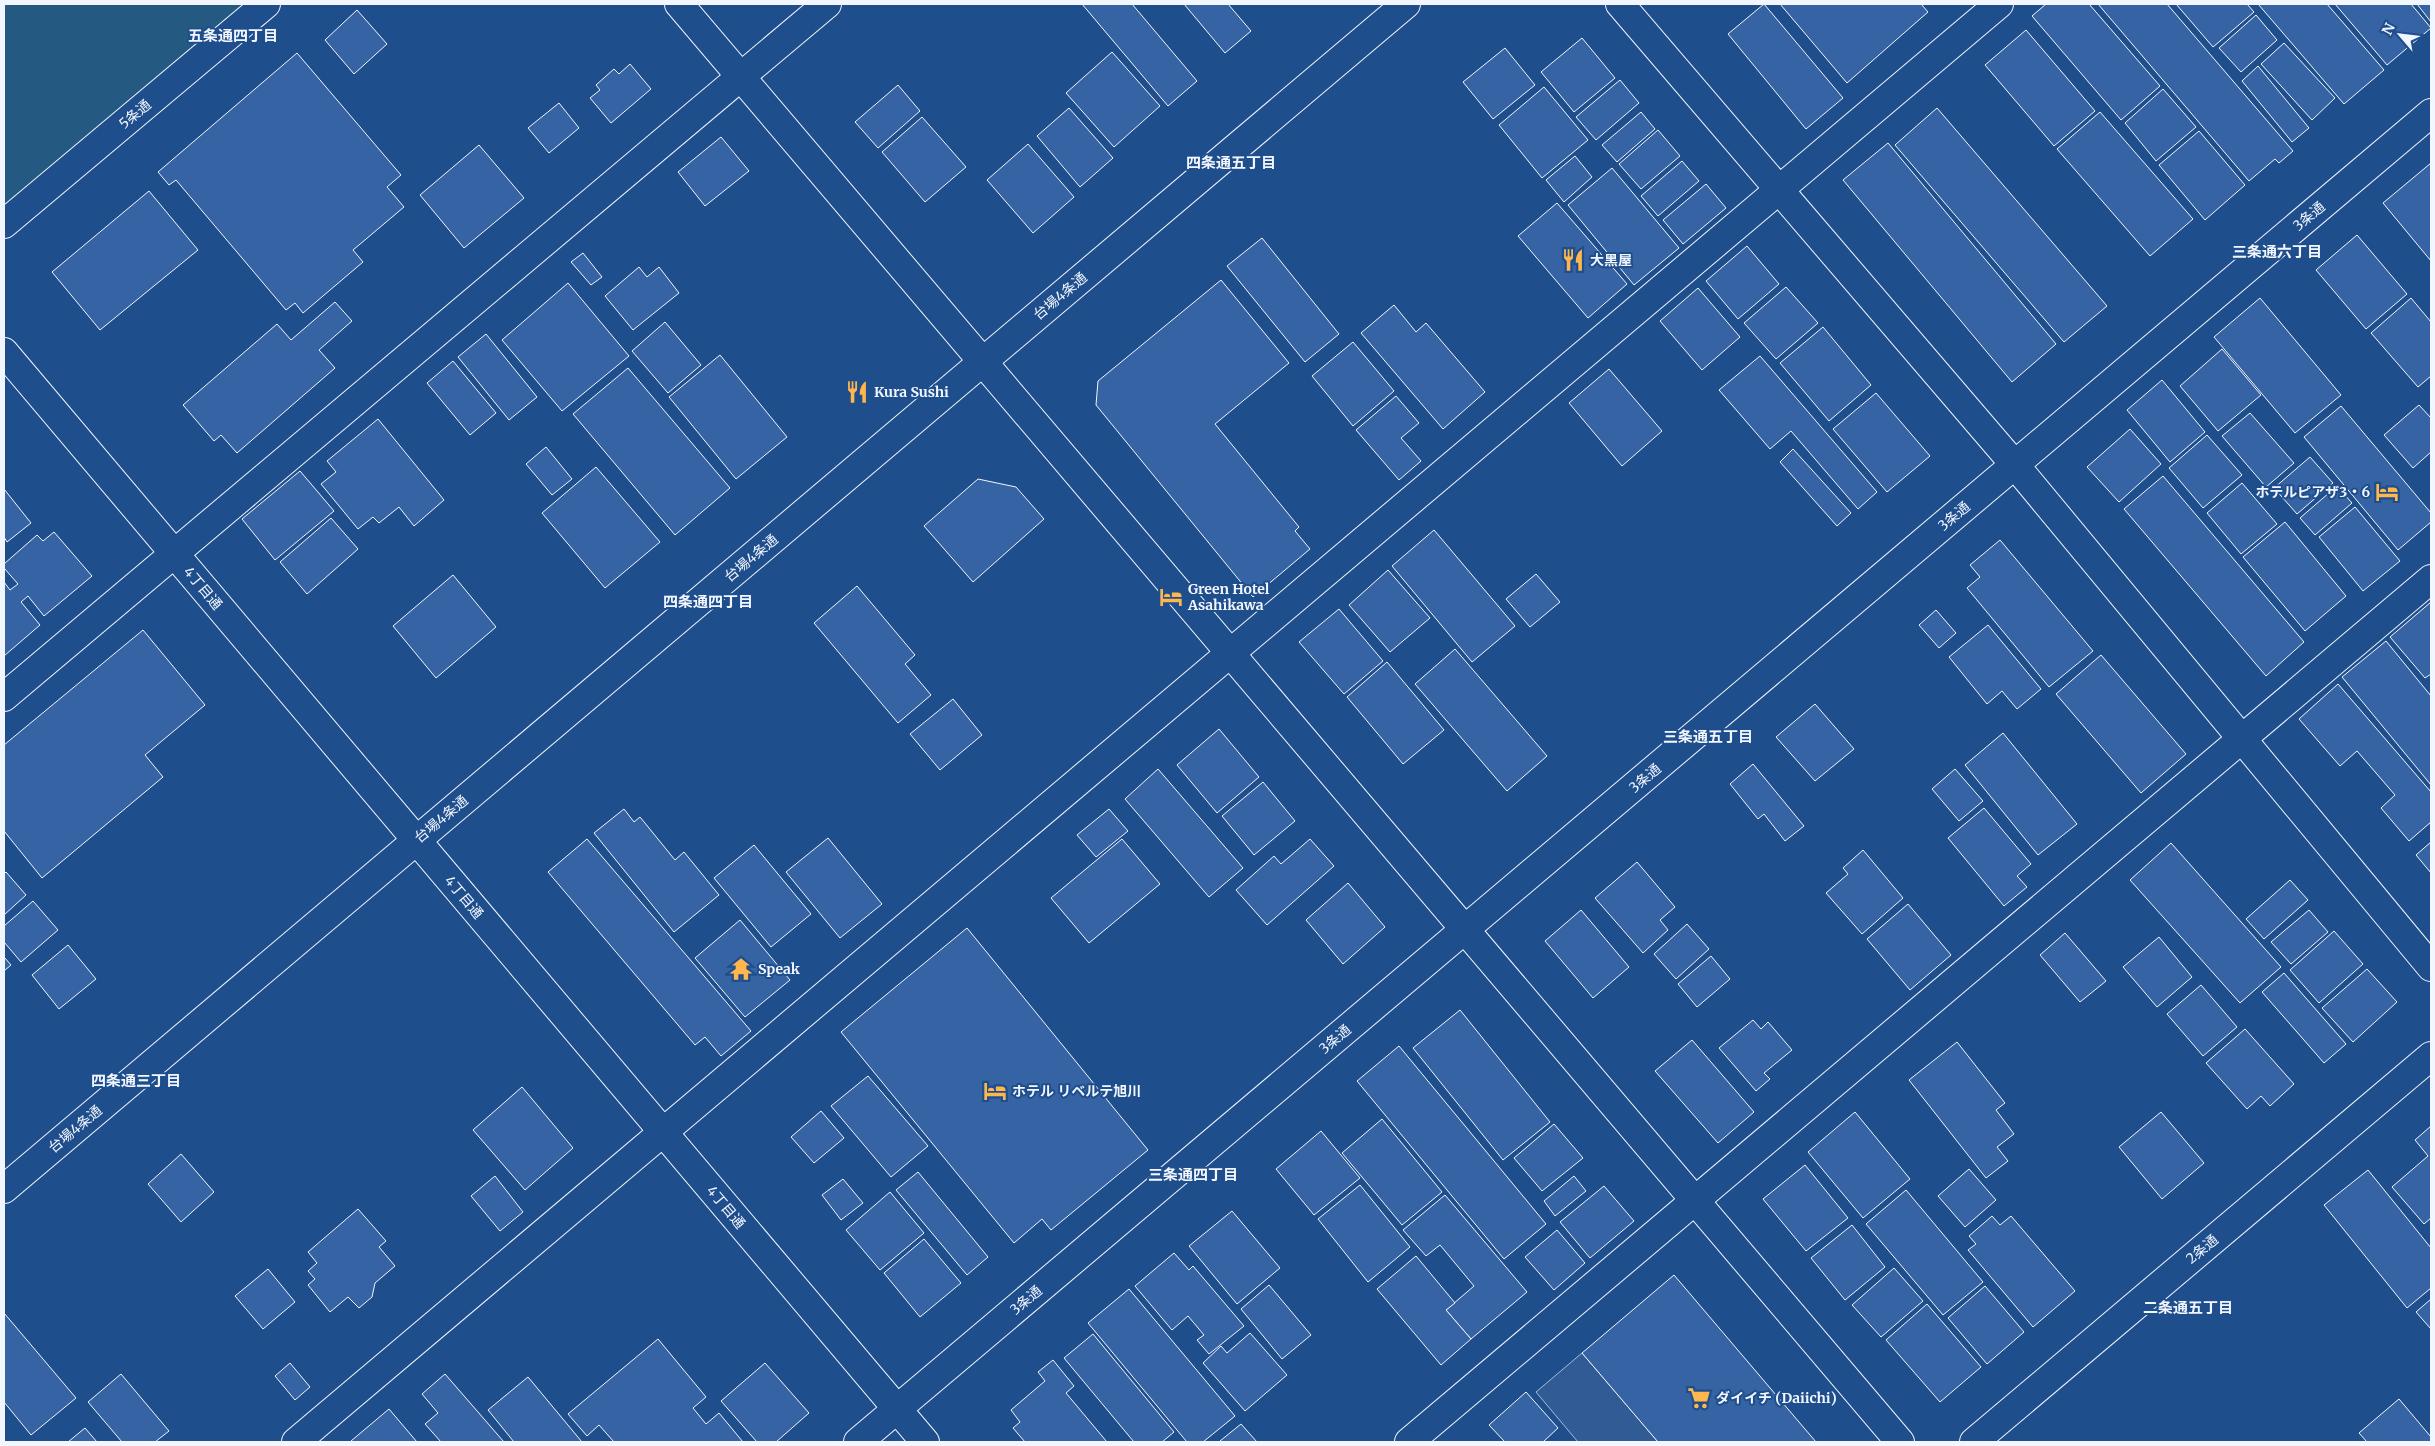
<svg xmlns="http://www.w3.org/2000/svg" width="2435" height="1446" viewBox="0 0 2435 1446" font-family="Merriweather,'Noto Sans JP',serif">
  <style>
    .green { fill: #245a82; stroke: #a8bbd7 }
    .parking { fill: #305b95; stroke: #a8bbd7 }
    .building { fill: #3563a3; stroke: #f2f6ff }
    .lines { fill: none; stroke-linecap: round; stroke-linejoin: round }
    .minor-casing { stroke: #f2f6ff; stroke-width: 30 }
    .tertiary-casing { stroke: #f2f6ff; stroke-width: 30 }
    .trunk-casing { stroke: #f2f6ff; stroke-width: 30 }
    .minor { stroke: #1f4e8c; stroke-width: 28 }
    .tertiary { stroke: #1f4e8c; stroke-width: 28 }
    .trunk { stroke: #1f4e8c; stroke-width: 28 }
    .labels { text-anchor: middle; stroke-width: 4; stroke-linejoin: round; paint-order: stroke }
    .street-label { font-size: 14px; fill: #f2f6ff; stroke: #1f4e8c }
    .poi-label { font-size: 14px; font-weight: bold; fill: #f2f6ff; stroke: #1f4e8c; text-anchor: start }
    .neighbourhood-label { font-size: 15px; font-weight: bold; fill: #f2f6ff; stroke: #1f4e8c }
  </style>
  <rect width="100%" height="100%" fill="#1f4e8c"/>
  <!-- green -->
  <polygon class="green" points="4,4 266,4 4,224"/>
  <!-- parking -->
  <polygon class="parking" points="1582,1353 1658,1442 1578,1442 1536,1392"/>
  <!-- building -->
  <g class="building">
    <polygon points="1082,4 1132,4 1197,81 1168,106"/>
    <polygon points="1184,4 1228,4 1251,31 1225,53"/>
    <polygon points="1764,4 1843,98 1806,129 1728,34"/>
    <polygon points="1780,4 1921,4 1928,12 1847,83"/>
    <polygon points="2046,4 2089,4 2160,86 2121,120 2032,16"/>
    <polygon points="2098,4 2167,4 2293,151 2279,163 2275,159 2249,181"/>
    <polygon points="2176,4 2247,4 2254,12 2213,47"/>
    <polygon points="2258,4 2327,4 2384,70 2344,104"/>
    <polygon points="2335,4 2411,4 2431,28 2387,65"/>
    <polygon points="2417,4 2431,4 2431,22"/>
    <polygon points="357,10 387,44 354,74 325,40"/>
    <polygon points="2256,15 2277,40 2241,72 2219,48"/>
    <polygon points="2026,30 2095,111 2054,146 1985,65"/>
    <polygon points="1582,38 1615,78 1574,112 1541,72"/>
    <polygon points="2284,43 2335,98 2312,120 2261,64"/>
    <polygon points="1505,48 1535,85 1493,119 1463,82"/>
    <polygon points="1112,52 1160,106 1114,147 1066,93"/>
    <polygon points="297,53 401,175 387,187 404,207 353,250 363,262 303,313 295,303 286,310 176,180 169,185 158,172"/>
    <polygon points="630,64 651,89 611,123 590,98 600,90 596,85 614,69 619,74"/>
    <polygon points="2258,66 2309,128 2292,142 2242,81"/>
    <polygon points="1620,80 1639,103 1596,140 1576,117"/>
    <polygon points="898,85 920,111 878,148 855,122"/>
    <polygon points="1544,87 1588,140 1542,178 1499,125"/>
    <polygon points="2163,89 2196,127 2156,161 2125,123"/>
    <polygon points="559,103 579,128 549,153 528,128"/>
    <polygon points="1069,108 1113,158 1080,187 1037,136"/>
    <polygon points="1937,108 2107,306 2064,342 1895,145"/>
    <polygon points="1641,112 1655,129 1617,162 1602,145"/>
    <polygon points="2100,112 2193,219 2150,256 2057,149"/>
    <polygon points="922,117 966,167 925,202 882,152"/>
    <polygon points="1658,130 1680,156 1641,189 1619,164"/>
    <polygon points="2199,131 2245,185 2205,220 2159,165"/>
    <polygon points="721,137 749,171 705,206 678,172"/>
    <polygon points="1888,143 2056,344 2012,382 1843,180"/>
    <polygon points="1028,144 1074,197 1033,233 987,180"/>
    <polygon points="479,145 524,198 464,248 420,195"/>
    <polygon points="1575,156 1592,177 1564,202 1546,180"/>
    <polygon points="1682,161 1699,181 1658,216 1641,196"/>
    <polygon points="2431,163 2431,261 2383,203"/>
    <polygon points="1612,168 1679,248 1634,285 1568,205"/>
    <polygon points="1706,184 1726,208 1683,244 1663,220"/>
    <polygon points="149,191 198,250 100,330 52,272"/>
    <polygon points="1557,203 1627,284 1588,318 1518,236"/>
    <polygon points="2357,235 2407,294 2366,329 2316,270"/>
    <polygon points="1262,238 1339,334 1305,362 1227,266"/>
    <polygon points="1747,246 1779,284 1738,319 1706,281"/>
    <polygon points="583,253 602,277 591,285 571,262"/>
    <polygon points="639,267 647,277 659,267 679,293 633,330 605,296"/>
    <polygon points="1221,280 1289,363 1215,424 1299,527 1295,531 1310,549 1253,597 1096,405 1098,381"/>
    <polygon points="568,283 629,356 562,411 502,340"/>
    <polygon points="1786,287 1818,323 1776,359 1744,323"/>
    <polygon points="1698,288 1740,337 1702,370 1660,321"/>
    <polygon points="2260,298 2341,395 2295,433 2214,337"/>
    <polygon points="2411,298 2431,322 2431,376 2418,387 2371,333"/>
    <polygon points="335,302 352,321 319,350 335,368 237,453 221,435 214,441 183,405 277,324 291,340"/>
    <polygon points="1394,305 1416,332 1426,323 1485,392 1443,429 1361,333"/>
    <polygon points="665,322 701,365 668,393 632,351"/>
    <polygon points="1823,327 1871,385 1829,421 1780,363"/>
    <polygon points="486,334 537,397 509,420 458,357"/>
    <polygon points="1353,342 1394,391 1353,426 1312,376"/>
    <polygon points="2222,349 2261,395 2218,431 2180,386"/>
    <polygon points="720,355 787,437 736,479 669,397"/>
    <polygon points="1760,356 1877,492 1858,509 1791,431 1770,449 1719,390"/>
    <polygon points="453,361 496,413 470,435 427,383"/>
    <polygon points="628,368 730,488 675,535 573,414"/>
    <polygon points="1609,369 1662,431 1622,466 1569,403"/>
    <polygon points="2162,380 2205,432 2170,462 2127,410"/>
    <polygon points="1876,393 1930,456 1887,492 1833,429"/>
    <polygon points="1396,396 1419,423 1401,438 1421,461 1399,480 1356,430"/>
    <polygon points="2419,405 2431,418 2431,452 2413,468 2384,435"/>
    <polygon points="2341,406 2431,513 2431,522 2398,550 2304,437"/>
    <polygon points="2250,413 2294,463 2266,487 2222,436"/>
    <polygon points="378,419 444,500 414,526 399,507 379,523 373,517 358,529 321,484 336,472 327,461"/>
    <polygon points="2130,429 2161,464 2119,502 2087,467"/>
    <polygon points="2207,435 2242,475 2203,508 2169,468"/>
    <polygon points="546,447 572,479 552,495 526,464"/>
    <polygon points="1793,449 1851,513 1837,526 1780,462"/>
    <polygon points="2310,457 2333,483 2297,514 2274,488"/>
    <polygon points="596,467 660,542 605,588 542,513"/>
    <polygon points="300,471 334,511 275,560 242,519"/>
    <polygon points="2163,476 2304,642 2266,676 2124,509"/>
    <polygon points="978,479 1016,487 1044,519 973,582 924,526"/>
    <polygon points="2242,483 2277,524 2241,554 2207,513"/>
    <polygon points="2337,486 2352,503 2315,535 2300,518"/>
    <polygon points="4,489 31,523 7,542 4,537"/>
    <polygon points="2355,507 2400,561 2363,591 2319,537"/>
    <polygon points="331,518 358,549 307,594 280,562"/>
    <polygon points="2285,522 2346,596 2305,631 2243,557"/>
    <polygon points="1434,530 1515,626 1472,662 1392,566"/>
    <polygon points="54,532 92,576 44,616 28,596 21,602 40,625 4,656 4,582 10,590 18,584 4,568 4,564 37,535 43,541"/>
    <polygon points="2000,540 2093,651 2049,687 1967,588 1980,577 1970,565"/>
    <polygon points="1388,570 1430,618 1390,652 1349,605"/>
    <polygon points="1536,574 1560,602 1530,627 1506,599"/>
    <polygon points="453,575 496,627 436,678 393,626"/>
    <polygon points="857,586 915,655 905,664 931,695 898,723 814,623"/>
    <polygon points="2431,602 2431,674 2425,678 2390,637"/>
    <polygon points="1339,609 1383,661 1344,694 1299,642"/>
    <polygon points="1936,610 1956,633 1939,648 1919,625"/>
    <polygon points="1988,625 2041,689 2017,709 2002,691 1987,704 1949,657"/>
    <polygon points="143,630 205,705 145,755 163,777 42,878 4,831 4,745"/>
    <polygon points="2386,641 2431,696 2431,785 2342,677"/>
    <polygon points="1455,649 1547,756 1507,791 1415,684"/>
    <polygon points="2101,655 2186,754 2141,793 2056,694"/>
    <polygon points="1387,662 1444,730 1403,764 1347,697"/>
    <polygon points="2338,684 2431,792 2431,822 2409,841 2381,808 2395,795 2357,751 2340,766 2299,719"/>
    <polygon points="953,699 982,735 940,770 910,734"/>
    <polygon points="1815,704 1854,749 1815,781 1776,737"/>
    <polygon points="1219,729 1259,777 1217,813 1177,765"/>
    <polygon points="2003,733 2077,824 2038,855 1965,765"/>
    <polygon points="1753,764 1804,826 1785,841 1764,814 1758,819 1730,784"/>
    <polygon points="1158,769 1243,868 1209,897 1125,799"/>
    <polygon points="1955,769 1983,801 1959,821 1932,789"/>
    <polygon points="1263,782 1295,821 1254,855 1222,816"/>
    <polygon points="1984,808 2031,864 2017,876 2027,887 2004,906 1948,838"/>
    <polygon points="624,809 634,822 640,817 675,860 684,852 719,895 674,932 594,833"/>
    <polygon points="1109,809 1128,831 1096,857 1077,835"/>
    <polygon points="828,838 882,904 840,938 786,872"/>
    <polygon points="587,839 751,1031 721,1056 705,1037 695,1045 548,872"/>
    <polygon points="1122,839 1160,884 1089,943 1051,898"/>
    <polygon points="1310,839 1334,866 1267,925 1236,890 1274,856 1281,864"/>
    <polygon points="2431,842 2431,873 2416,855"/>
    <polygon points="2171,843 2281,967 2240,1003 2130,880"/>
    <polygon points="754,845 811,914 771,947 714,878"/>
    <polygon points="1863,850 1903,898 1862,934 1826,893 1848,874 1843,868"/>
    <polygon points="1637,862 1675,907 1660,920 1668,930 1643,953 1595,898"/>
    <polygon points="6,872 26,895 4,915 4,874"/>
    <polygon points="2290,880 2308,900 2264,939 2246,919"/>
    <polygon points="1348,883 1385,927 1343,964 1306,920"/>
    <polygon points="33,901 58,930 21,962 4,942 4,926"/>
    <polygon points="1908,904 1951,955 1910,990 1867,939"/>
    <polygon points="1581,910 1629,967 1593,998 1545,941"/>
    <polygon points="2309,910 2328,932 2291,964 2271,942"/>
    <polygon points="740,920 790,980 745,1017 695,958"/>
    <polygon points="1687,924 1709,949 1676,979 1654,954"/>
    <polygon points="967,928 1148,1150 1051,1230 1042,1219 1014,1243 841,1032"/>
    <polygon points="2334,931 2363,964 2319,1003 2290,970"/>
    <polygon points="2065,933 2106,981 2080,1002 2040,955"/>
    <polygon points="2159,937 2192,977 2157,1007 2123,967"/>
    <polygon points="68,945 96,979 59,1009 32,975"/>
    <polygon points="1711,956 1730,979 1697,1007 1678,984"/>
    <polygon points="4,957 11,965 4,971"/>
    <polygon points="2367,969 2397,1002 2353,1042 2322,1008"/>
    <polygon points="2284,973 2346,1044 2324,1063 2262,992"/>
    <polygon points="2201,985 2237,1027 2203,1056 2167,1014"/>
    <polygon points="1460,1010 1550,1122 1503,1160 1413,1048"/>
    <polygon points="1753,1020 1761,1029 1768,1022 1792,1050 1764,1073 1770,1079 1756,1091 1719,1048"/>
    <polygon points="2245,1029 2294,1084 2270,1106 2261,1096 2247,1109 2206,1063"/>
    <polygon points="1692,1040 1754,1112 1718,1143 1655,1071"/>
    <polygon points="1957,1042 2005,1103 1996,1110 2014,1134 1997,1147 2008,1161 1986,1178 1909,1080"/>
    <polygon points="1399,1046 1546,1224 1504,1259 1357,1081"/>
    <polygon points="868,1076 928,1146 891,1177 831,1106"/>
    <polygon points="522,1087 573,1148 525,1190 473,1130"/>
    <polygon points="821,1111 844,1138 814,1163 791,1137"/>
    <polygon points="1855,1112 1910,1179 1863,1218 1808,1152"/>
    <polygon points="2161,1112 2204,1163 2162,1199 2119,1147"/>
    <polygon points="1382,1119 1442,1192 1402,1225 1342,1153"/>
    <polygon points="1554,1124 1583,1158 1542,1191 1514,1158"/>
    <polygon points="2431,1126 2431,1218 2424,1224 2392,1187 2428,1156 2415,1140"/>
    <polygon points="1321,1131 1360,1178 1314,1215 1276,1169"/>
    <polygon points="181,1154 214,1192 181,1222 148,1184"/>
    <polygon points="1805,1165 1848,1218 1806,1251 1763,1199"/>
    <polygon points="1969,1169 1996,1200 1965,1227 1938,1196"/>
    <polygon points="2368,1170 2431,1248 2431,1288 2407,1308 2324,1205"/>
    <polygon points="918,1172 988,1257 967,1275 896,1190"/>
    <polygon points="495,1176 523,1212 500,1231 471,1196"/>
    <polygon points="1574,1176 1586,1191 1555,1216 1544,1201"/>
    <polygon points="843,1179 863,1203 841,1220 822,1195"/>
    <polygon points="1360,1185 1410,1247 1368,1282 1318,1219"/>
    <polygon points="1604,1186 1634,1221 1590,1258 1560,1222"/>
    <polygon points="1906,1190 1983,1282 1943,1315 1866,1224"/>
    <polygon points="890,1192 924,1233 880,1270 846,1230"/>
    <polygon points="1445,1195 1527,1292 1471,1339 1446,1310 1474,1286 1440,1245 1426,1256 1403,1230"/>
    <polygon points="358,1209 386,1241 379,1247 395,1266 375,1283 372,1297 359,1308 348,1297 330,1312 308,1285 315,1279 308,1271 317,1263 308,1252"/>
    <polygon points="1232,1211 1280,1268 1237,1304 1189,1246"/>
    <polygon points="1992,1216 2000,1225 2011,1216 2075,1291 2033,1327 1968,1250 1976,1244 1969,1236"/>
    <polygon points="1852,1225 1885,1267 1845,1300 1811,1258"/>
    <polygon points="1557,1230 1585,1263 1554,1290 1525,1257"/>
    <polygon points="924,1239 961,1283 920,1317 884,1273"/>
    <polygon points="1174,1253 1189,1270 1193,1266 1244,1326 1209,1354 1197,1340 1204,1335 1188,1316 1172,1330 1135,1286"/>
    <polygon points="1416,1256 1455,1303 1446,1310 1471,1339 1441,1365 1377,1289"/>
    <polygon points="1894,1268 1923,1301 1881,1337 1852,1305"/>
    <polygon points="268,1269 295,1302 263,1329 235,1296"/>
    <polygon points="1674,1275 1816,1442 1658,1442 1582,1353"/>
    <polygon points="1269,1285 1311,1335 1282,1359 1241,1309"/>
    <polygon points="1985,1286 2024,1332 1987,1364 1948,1318"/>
    <polygon points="1129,1289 1235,1416 1203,1442 1187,1442 1088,1323"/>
    <polygon points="2431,1299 2431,1329 2416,1312"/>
    <polygon points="1927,1304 1981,1367 1940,1402 1886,1340"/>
    <polygon points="4,1313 76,1398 31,1435 4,1402"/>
    <polygon points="1250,1333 1287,1375 1245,1411 1203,1363 1221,1346 1227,1353"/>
    <polygon points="1093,1334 1174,1432 1162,1442 1134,1442 1064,1358"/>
    <polygon points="658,1339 706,1397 693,1408 706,1424 719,1413 743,1442 614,1442 599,1425 587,1436 568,1414"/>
    <polygon points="1053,1360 1074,1386 1066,1393 1107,1442 1025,1442 1013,1428 1020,1422 1011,1410 1045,1381 1038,1372"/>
    <polygon points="290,1363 310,1387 295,1400 275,1376"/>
    <polygon points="765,1363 809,1413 776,1442 757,1442 721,1401"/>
    <polygon points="121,1374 169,1431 155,1442 122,1442 88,1402"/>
    <polygon points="445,1374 504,1442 441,1442 425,1424 438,1413 422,1394"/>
    <polygon points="528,1377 582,1442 514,1442 488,1410"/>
    <polygon points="1526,1392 1558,1428 1543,1442 1505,1442 1489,1425"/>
    <polygon points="2399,1399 2431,1437 2431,1442 2367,1442 2359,1433"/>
    <polygon points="389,1409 417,1442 351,1442 351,1441"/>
    <polygon points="1241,1424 1257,1442 1221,1442 1220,1441"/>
    <polygon points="85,1428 97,1442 68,1442"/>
  </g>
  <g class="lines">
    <defs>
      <g id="minor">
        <polyline points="4,224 266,4"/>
        <polyline points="4,697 827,4"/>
        <polyline points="296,1442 1999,4"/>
        <polyline points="858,1442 2431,113"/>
        <polyline points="1409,1442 2431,579"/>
        <polyline points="1974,1442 2431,1056"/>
      </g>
      <g id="tertiary">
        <polyline points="679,4 1900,1442"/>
        <polyline points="1620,4 2015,465 2431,967"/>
        <polyline points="4,352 925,1442"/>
      </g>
      <polyline id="trunk" points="4,1189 1406,4"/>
    </defs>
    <!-- minor casing -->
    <use href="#minor" class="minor-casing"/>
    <!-- tertiary casing -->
    <use href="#tertiary" class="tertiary-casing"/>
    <!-- trunk casing -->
    <use href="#trunk" class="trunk-casing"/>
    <!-- minor -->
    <use href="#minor" class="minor"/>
    <!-- tertiary -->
    <use href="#tertiary" class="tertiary"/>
    <!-- trunk -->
    <use href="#trunk" class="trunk"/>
  </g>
  <!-- icons -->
  <defs>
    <symbol id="restaurant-bare" viewBox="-9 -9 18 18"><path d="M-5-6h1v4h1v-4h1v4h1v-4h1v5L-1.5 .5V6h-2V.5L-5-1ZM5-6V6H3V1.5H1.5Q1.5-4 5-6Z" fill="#ffb74d" stroke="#1f4e8c" stroke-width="2.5" paint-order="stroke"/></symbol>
    <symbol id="hotel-bare" viewBox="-9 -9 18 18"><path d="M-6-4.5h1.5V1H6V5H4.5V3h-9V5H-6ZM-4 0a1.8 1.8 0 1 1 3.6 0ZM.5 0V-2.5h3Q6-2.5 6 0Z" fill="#ffb74d" stroke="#1f4e8c" stroke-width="2.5" paint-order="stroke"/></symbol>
    <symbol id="temple-bare" viewBox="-9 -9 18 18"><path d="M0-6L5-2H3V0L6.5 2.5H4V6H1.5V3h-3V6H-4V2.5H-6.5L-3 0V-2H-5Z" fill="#ffb74d" stroke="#1f4e8c" stroke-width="2.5" paint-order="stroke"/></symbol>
    <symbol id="supermarket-bare" viewBox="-9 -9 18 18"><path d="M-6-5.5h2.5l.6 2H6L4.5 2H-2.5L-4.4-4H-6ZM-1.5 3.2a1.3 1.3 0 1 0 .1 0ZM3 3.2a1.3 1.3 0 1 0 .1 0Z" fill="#ffb74d" stroke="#1f4e8c" stroke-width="2.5" paint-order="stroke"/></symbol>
  </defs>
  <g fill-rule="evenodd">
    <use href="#restaurant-bare" x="1557" y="244" width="32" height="32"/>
    <use href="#restaurant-bare" x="841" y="376" width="32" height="32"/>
    <use href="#hotel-bare" x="2371" y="476" width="32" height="32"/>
    <use href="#hotel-bare" x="1155" y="581" width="32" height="32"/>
    <use href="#temple-bare" x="725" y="953" width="32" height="32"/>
    <use href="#hotel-bare" x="979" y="1075" width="32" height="32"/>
    <use href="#supermarket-bare" x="1683" y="1382" width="32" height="32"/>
  </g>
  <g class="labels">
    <!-- street labels -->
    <g class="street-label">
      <text transform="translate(135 114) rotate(-40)" y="5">5条通</text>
      <text transform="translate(2309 216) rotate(-40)" y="5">3条通</text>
      <text transform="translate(1060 296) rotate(-40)" y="5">台場4条通</text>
      <text transform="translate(1954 516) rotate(-40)" y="5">3条通</text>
      <text transform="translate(751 558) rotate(-40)" y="5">台場4条通</text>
      <text transform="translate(203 588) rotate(50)" y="5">4丁目通</text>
      <text transform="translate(1645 778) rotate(-40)" y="5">3条通</text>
      <text transform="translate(441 819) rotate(-40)" y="5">台場4条通</text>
      <text transform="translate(464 897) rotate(50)" y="5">4丁目通</text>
      <text transform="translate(1335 1039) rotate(-40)" y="5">3条通</text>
      <text transform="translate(75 1129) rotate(-40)" y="5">台場4条通</text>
      <text transform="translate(726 1207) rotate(50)" y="5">4丁目通</text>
      <text transform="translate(2202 1249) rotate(-40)" y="5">2条通</text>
      <text transform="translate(1026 1300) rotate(-40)" y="5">3条通</text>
    </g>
    <!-- poi labels -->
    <g class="poi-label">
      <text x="1590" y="265">大黑屋</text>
      <text x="874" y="397">Kura Sushi</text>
      <text x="2370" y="497" text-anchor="end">ホテルピアザ3・6</text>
      <text x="1188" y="594">Green Hotel<tspan x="1188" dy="16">Asahikawa</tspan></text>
      <text x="758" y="974">Speak</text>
      <text x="1012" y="1096">ホテル リベルテ旭川</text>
      <text x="1716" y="1403">ダイイチ (Daiichi)</text>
    </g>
    <!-- neighbourhood labels -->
    <g class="neighbourhood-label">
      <text x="233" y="41">五条通四丁目</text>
      <text x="1231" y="168">四条通五丁目</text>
      <text x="2277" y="257">三条通六丁目</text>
      <text x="708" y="607">四条通四丁目</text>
      <text x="1708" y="742">三条通五丁目</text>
      <text x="136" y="1086">四条通三丁目</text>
      <text x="1193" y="1180">三条通四丁目</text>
      <text x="2188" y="1313">二条通五丁目</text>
    </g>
  </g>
  <!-- border -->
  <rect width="2435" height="1446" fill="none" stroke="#f2f6ff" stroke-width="10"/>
  <!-- north arrow -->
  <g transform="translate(2400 35) rotate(298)" stroke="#1f4e8c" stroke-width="4" paint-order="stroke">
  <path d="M0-4L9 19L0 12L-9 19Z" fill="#f2f6ff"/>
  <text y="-8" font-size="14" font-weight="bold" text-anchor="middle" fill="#f2f6ff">N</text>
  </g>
</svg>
